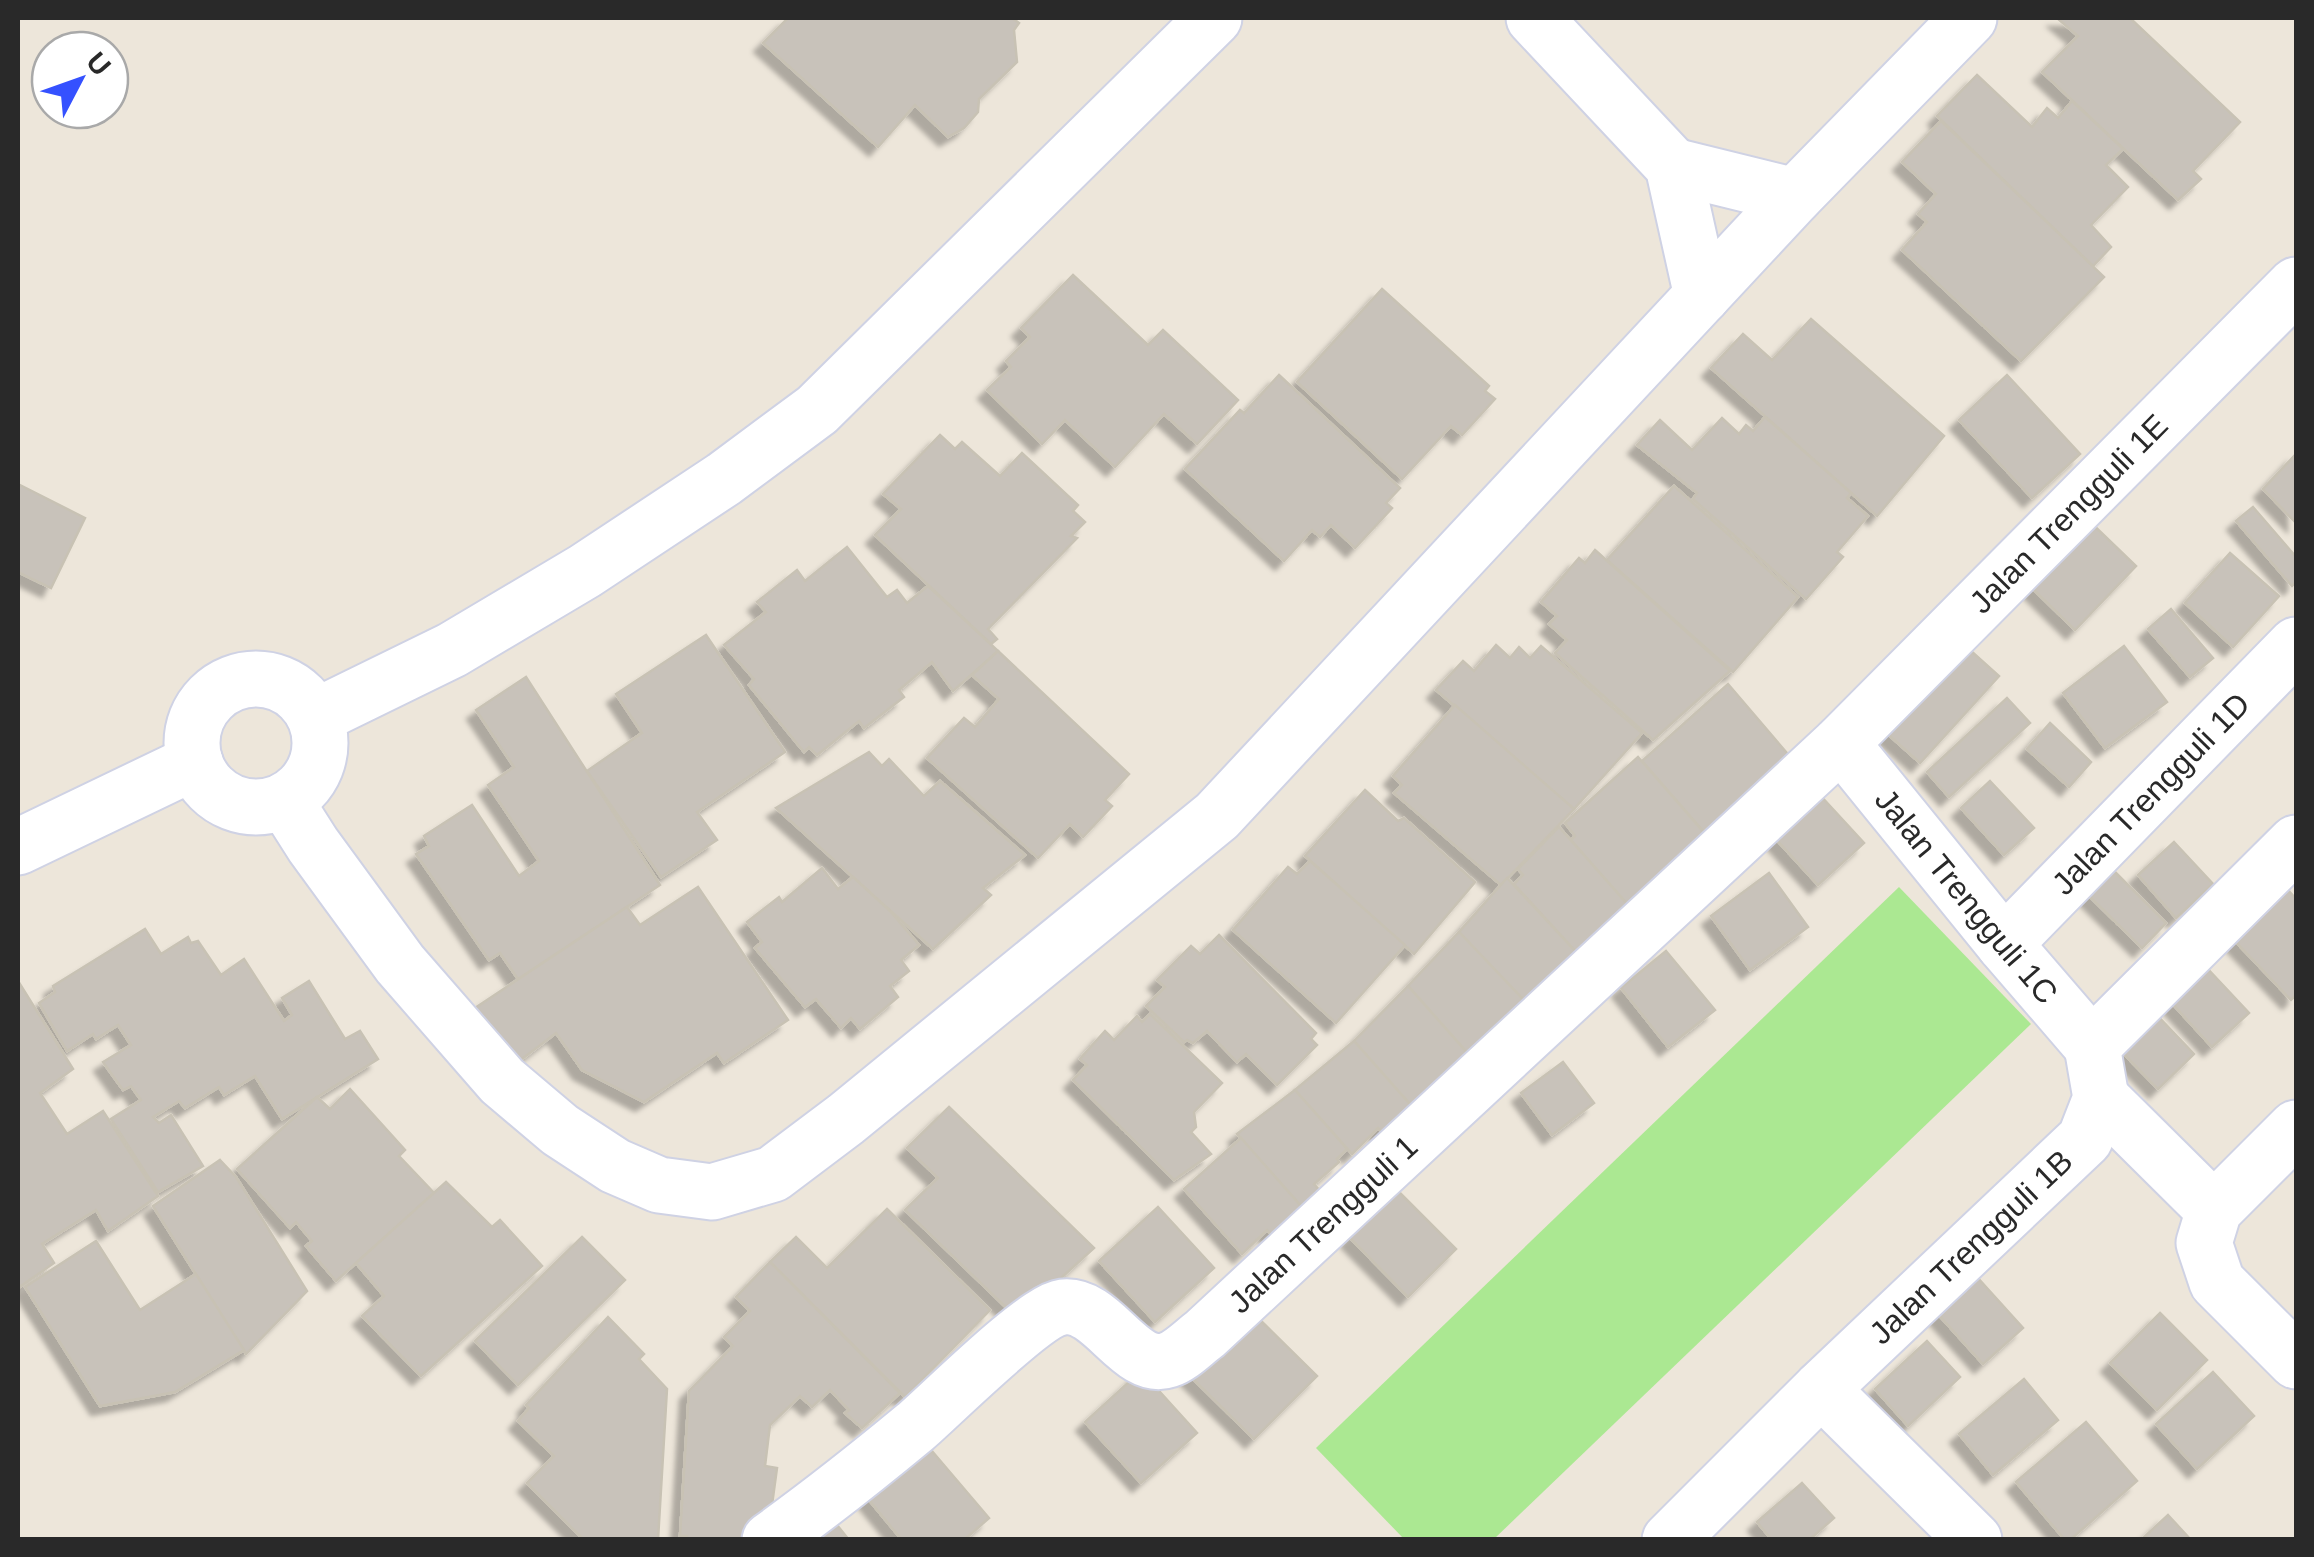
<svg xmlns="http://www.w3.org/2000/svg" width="2314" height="1557" viewBox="0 0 2314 1557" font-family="Helvetica,sans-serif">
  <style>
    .green { fill: #abe892 }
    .building { fill: #c8c2ba; stroke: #c8c2b4; stroke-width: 2.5; filter: url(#shadow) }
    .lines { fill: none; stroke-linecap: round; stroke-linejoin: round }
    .minor-casing { stroke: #cfd2e4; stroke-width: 59 }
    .minor { stroke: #fff; stroke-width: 55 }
    .labels { text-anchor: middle; stroke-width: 10; stroke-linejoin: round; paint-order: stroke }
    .street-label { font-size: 32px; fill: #292929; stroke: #fff }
  </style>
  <defs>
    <filter id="shadow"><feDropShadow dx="-9" dy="9" stdDeviation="2.5" flood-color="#0004"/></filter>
  </defs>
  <rect width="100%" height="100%" fill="#ede6da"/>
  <!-- green -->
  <polygon class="green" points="1899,887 2031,1024 1494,1539 1404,1539 1316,1448"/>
  <!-- building -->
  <g class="building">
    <polygon points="788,18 1012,18 1019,23 1014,30 1017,62 979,99 978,112 964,128 948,137 915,105 878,147 763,43"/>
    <polygon points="2057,18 2130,18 2240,122 2193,171 2201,179 2178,200 2042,72 2078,36"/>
    <polygon points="1977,75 2032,127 2047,108 2058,118 2072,101 2123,149 2106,165 2128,187 2091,225 2111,247 2093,266 1937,116"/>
    <polygon points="1941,121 2104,277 2021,361 1902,250 1927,222 1918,214 1936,194 1902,162"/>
    <polygon points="1073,275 1148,345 1163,330 1238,400 1197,444 1164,414 1115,467 1065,420 1042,444 987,390 1011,367 1006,361 1030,337 1021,328"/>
    <polygon points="1382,289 1489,386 1485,391 1495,399 1462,435 1451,426 1402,479 1297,382"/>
    <polygon points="1811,319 1944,436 1877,516 1711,368 1743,334 1772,360"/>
    <polygon points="1279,375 1400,488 1386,503 1392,508 1355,548 1331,525 1320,537 1312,530 1284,561 1185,469 1240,410 1244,413"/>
    <polygon points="2007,375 2080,454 2032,498 1959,420"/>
    <polygon points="1765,417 1851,493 1847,498 1868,516 1837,552 1843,557 1806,599 1693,499 1697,493 1637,445 1660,420 1692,450 1722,418 1739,434 1746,425 1753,431"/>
    <polygon points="940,435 955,449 962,442 1000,476 1022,453 1078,505 1073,511 1085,522 1071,536 1077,538 988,629 997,639 991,644 875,535 901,509 883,494"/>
    <polygon points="2296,454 2296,523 2263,489"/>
    <polygon points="18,484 85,518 51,588 18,572"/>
    <polygon points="1674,486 1798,597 1733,672 1607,560"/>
    <polygon points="2253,507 2296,557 2296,582 2292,586 2236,521"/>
    <polygon points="2086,518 2136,566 2075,630 2026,582"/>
    <polygon points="847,547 887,597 897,590 907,603 928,586 998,651 953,691 932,662 899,690 904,697 864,728 859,721 817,755 809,747 804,752 749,685 754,679 724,645 766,612 757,602 797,570 805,581"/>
    <polygon points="1595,550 1730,671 1653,740 1555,653 1567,640 1549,624 1557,616 1541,602 1579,558 1585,563"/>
    <polygon points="2230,553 2279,596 2233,647 2185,603"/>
    <polygon points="2171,609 2213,658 2190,677 2148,629"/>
    <polygon points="706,635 785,752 697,812 717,840 661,877 587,771 642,733 616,694"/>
    <polygon points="1961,642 1999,676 1920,763 1882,729"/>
    <polygon points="1496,645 1510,658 1519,647 1530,658 1541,646 1642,733 1574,809 1436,690 1463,661 1474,671"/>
    <polygon points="2124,646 2167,702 2105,748 2063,693"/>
    <polygon points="998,651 1129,774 1105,800 1112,806 1083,837 1070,824 1038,858 927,758 964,718 975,727 999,699 972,675"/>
    <polygon points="526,677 660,885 518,979 500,953 489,960 416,854 429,846 424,836 472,805 519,876 539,861 488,785 514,767 476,710"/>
    <polygon points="1728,684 1798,766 1717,847 1642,761"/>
    <polygon points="2007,698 2030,723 1949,797 1927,772"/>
    <polygon points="1455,705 1574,809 1501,885 1394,793 1402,785 1393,776"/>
    <polygon points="2050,723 2091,762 2069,787 2027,749"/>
    <polygon points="869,752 882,766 889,759 924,796 940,781 1025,855 983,888 991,895 933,949 776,808"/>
    <polygon points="1638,757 1713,843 1628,905 1571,840 1575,836 1565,823"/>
    <polygon points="1990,781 2034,828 2004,855 1961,808"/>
    <polygon points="1365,790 1398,821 1404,818 1475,882 1414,954 1305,856"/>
    <polygon points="1819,794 1864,843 1818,885 1773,836"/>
    <polygon points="1559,827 1628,905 1600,930 1611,941 1588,965 1514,884 1523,875 1518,869"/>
    <polygon points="2174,842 2213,884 2176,918 2138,875"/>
    <polygon points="1310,861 1405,945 1336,1023 1233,930 1288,867 1297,874"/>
    <polygon points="2110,867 2166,923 2142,948 2086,893"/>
    <polygon points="822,868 838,889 853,877 890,911 919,945 901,960 909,971 890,986 898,997 860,1029 851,1018 841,1028 816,999 805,1007 755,948 762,942 747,922 779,897 782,902"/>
    <polygon points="1769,873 1808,927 1750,970 1711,916"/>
    <polygon points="1507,878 1588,965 1536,1013 1459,932"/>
    <polygon points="698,887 788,1020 724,1063 717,1053 644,1102 582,1070 556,1033 510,1068 469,1012 627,907 640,925"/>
    <polygon points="2288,890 2296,899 2296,995 2291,1000 2234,940"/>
    <polygon points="145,929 161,954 188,937 191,943 198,941 221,975 244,959 284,1021 292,1015 282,998 309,981 345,1039 360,1031 378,1059 282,1119 255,1076 224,1095 219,1087 185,1108 179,1101 153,1117 159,1123 171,1115 203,1166 158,1192 111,1119 141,1100 131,1086 123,1090 103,1062 131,1045 118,1025 96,1039 93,1034 67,1051 39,1003 55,992 53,986"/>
    <polygon points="1459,932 1536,1013 1478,1065 1408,986"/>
    <polygon points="1219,935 1316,1033 1311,1039 1317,1045 1277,1085 1246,1054 1237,1062 1207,1031 1193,1043 1187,1040 1184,1042 1146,1006 1165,987 1157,980 1191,946 1200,954"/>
    <polygon points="1666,951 1715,1010 1668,1047 1621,988"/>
    <polygon points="2206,967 2249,1013 2212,1047 2169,1000"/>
    <polygon points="18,981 73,1069 40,1093 67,1134 103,1111 158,1196 108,1231 96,1210 42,1244 54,1263 18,1288"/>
    <polygon points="1408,986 1478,1065 1423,1119 1354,1041"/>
    <polygon points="2154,1012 2194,1054 2158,1089 2117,1047"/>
    <polygon points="1150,1014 1222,1083 1194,1112 1196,1127 1191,1132 1211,1154 1174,1180 1073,1080 1087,1065 1080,1059 1105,1031 1114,1040 1137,1016 1142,1022"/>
    <polygon points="1354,1041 1423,1119 1395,1147 1378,1128 1352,1154 1295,1090"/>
    <polygon points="1563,1062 1594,1103 1552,1135 1521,1093"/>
    <polygon points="350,1089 405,1150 399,1156 434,1193 336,1281 306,1246 312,1241 296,1222 290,1228 237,1169 317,1097 330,1109"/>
    <polygon points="1295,1090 1347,1149 1337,1159 1339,1162 1314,1184 1333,1206 1315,1222 1237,1134"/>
    <polygon points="949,1107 1094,1248 1017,1318 905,1210 938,1178 907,1148"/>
    <polygon points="1241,1138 1315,1222 1285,1250 1267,1230 1242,1254 1184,1189"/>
    <polygon points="220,1160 236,1177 307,1291 246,1354 153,1206"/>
    <polygon points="446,1182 492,1227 500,1220 542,1266 421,1376 362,1316 384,1296 356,1263"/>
    <polygon points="1397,1190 1456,1249 1408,1297 1350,1238"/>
    <polygon points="1158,1207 1214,1268 1155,1322 1099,1261"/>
    <polygon points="887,1209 990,1310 905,1397 770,1262 796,1237 827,1268"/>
    <polygon points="582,1237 625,1280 518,1385 475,1341"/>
    <polygon points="96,1241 140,1310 196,1274 244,1350 175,1392 100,1406 25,1287"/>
    <polygon points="770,1262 900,1393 862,1428 845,1413 849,1410 830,1390 812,1407 800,1396 770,1425 765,1466 777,1468 769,1527 759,1540 687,1540 687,1536 680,1536 689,1391 733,1346 724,1337 750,1311 736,1297"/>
    <polygon points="1977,1277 2023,1328 1983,1364 1937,1313"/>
    <polygon points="1252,1312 1317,1376 1254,1439 1189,1375"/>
    <polygon points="2160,1313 2207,1360 2157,1410 2110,1363"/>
    <polygon points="608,1317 644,1354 639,1359 667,1389 658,1540 584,1540 527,1483 554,1456 518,1421 529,1408 526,1405"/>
    <polygon points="1927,1341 1960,1377 1908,1426 1875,1389"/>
    <polygon points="1141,1371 1197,1433 1141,1483 1085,1422"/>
    <polygon points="2213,1372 2254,1416 2197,1469 2156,1424"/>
    <polygon points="2024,1379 2058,1420 1993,1475 1959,1434"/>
    <polygon points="2086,1422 2137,1481 2070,1540 2065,1540 2016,1482"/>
    <polygon points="920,1437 989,1518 964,1540 902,1540 859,1488"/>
    <polygon points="1802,1483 1834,1518 1809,1540 1772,1540 1757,1522"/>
    <polygon points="825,1510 849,1540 791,1540"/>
    <polygon points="2168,1515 2191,1540 2141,1540"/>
  </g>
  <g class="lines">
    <defs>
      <g id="minor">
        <polyline points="1534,18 1673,166 1702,296"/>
        <polyline points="1673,166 1795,196"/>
        <circle cx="256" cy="743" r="64"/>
        <polyline points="315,717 452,650 585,571 724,479 817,410 1214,18"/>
        <path id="s1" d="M1841,743L2004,944L2092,1046"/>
        <polyline points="285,801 313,845 400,964 502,1081 560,1130 615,1166 659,1185 712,1192 773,1174 846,1119 1217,816 1795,196 1969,18"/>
        <polyline points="18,847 195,762"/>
        <path id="s2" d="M2004,944L2296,645"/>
        <polyline points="2101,1098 2214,1210"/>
        <polyline points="2296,1128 2214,1210 2204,1243 2217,1282 2296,1361"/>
        <polyline points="1821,1389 1974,1540"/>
        <path id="s3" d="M770,1540C820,1504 868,1466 915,1427C943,1403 1034,1311 1063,1307C1103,1302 1130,1373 1168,1360C1181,1356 1194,1342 1205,1334L1841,743L2296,285"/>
        <path id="s4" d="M1670,1540L1821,1389L2085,1139L2101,1098L2092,1046L2296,843"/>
      </g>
    </defs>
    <!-- minor casing -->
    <use href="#minor" class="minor-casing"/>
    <!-- minor -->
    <use href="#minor" class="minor"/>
  </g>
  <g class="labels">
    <!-- street labels -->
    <g class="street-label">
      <text dy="11" stroke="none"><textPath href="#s3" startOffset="1735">Jalan Trengguli 1E</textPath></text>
      <text dy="11" stroke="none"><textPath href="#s2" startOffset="210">Jalan Trengguli 1D</textPath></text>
      <text dy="11" stroke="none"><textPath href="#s1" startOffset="198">Jalan Trengguli 1C</textPath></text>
      <text dy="11" stroke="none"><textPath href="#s3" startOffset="705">Jalan Trengguli 1</textPath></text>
      <text dy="11" stroke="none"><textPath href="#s4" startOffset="420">Jalan Trengguli 1B</textPath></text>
    </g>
  </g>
  <!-- border -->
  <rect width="2314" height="1557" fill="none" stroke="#292929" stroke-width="40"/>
  <!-- north arrow -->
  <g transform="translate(80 80) rotate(49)"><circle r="48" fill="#ffffff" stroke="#a9a9a9" stroke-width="2.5"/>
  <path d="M0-8L18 38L0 25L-18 38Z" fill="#3551ff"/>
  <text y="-15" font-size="28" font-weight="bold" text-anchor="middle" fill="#292929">U</text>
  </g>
</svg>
